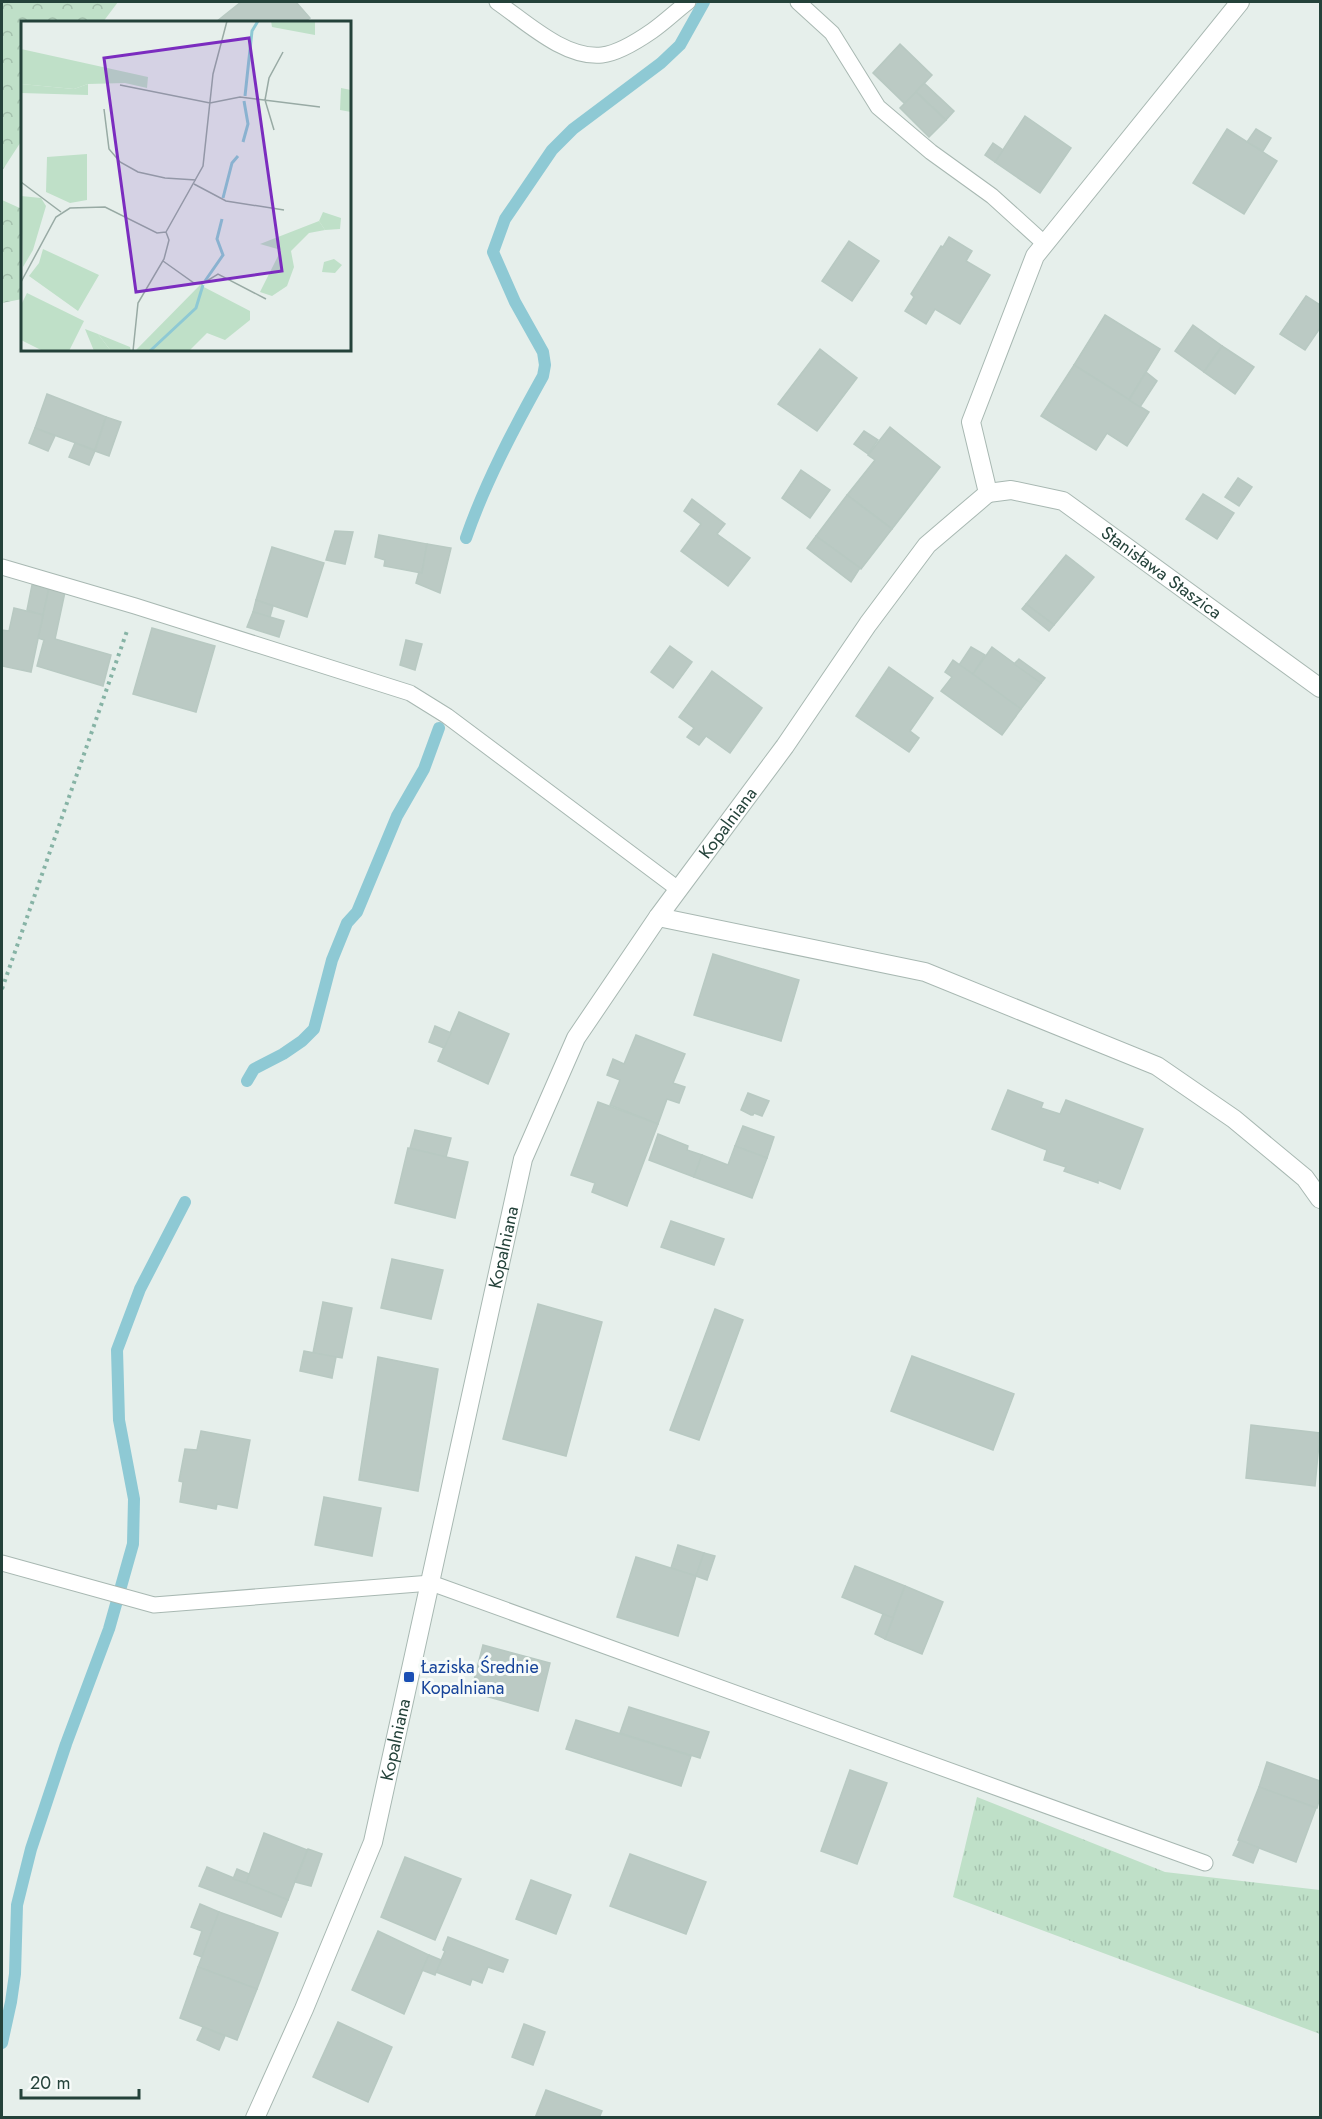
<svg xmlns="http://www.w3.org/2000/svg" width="1322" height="2119" viewBox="0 0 1322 2119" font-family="Jost,sans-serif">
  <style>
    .grass { fill: url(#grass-tufts) }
    .forest { fill: url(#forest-crowns) }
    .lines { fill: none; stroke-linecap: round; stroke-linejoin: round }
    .stream { stroke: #8ec9d4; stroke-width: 12 }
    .building { fill: #bbcac4; stroke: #b8c9c2; stroke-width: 1.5 }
    .service-casing { stroke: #a8b8b2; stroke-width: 17 }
    .minor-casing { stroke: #a8b8b2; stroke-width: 20 }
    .path { stroke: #86b3a5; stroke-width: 4; stroke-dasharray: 3 4.5; stroke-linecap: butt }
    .service { stroke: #fff; stroke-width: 15 }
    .minor { stroke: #fff; stroke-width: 18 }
    .transit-dot { fill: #1a4fb4; stroke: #f7fbf9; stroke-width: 2 }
    .labels { text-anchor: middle; stroke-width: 6; stroke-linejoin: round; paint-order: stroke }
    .street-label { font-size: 18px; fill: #24423a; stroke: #f7fbf9 }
    .transit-label { font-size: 18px; fill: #164399; stroke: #f7fbf9; text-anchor: start }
    .inset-river { fill: none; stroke: #8ec9d4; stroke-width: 3 }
    .inset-road { fill: none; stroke: #98aaa4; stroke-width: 1.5 }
    .view { fill: #7b2cbf; fill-opacity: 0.15; stroke: #7b2cbf; stroke-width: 3 }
    .inset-edge { fill: none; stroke: #24423a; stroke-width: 3 }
  </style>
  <defs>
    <pattern id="grass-tufts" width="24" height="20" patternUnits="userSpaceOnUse" patternTransform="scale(1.5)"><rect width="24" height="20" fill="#bfe0c8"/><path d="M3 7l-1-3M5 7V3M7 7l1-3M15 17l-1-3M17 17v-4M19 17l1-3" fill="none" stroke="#a4c1ad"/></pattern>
    <pattern id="forest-crowns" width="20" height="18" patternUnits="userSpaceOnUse" patternTransform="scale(1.5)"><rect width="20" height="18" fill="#bfe0c8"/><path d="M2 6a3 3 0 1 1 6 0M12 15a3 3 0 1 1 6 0" fill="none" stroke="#a4c1ad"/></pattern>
  </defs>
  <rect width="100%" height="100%" fill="#e6efeb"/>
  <!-- grass -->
  <polygon class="grass" points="977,1797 1165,1872 1320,1890 1320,2034 953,1897"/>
  <!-- forest -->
  <g class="forest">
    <polygon points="2,2 118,2 103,22 22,22 22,140 2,171"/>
    <polygon points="2,200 22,209 22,299 2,303"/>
  </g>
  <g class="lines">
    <!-- stream -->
    <g class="stream">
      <path d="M466,538C485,483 514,428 543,376L545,365L543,352L515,302L493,252L505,219L552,150L573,129L661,63L680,45L704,2"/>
      <polyline points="247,1081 254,1069 283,1054 302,1041 314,1029 332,960 347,923 357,912 397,816 424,769 439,728"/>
      <polyline points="2,2043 11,2002 15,1974 17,1905 31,1849 66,1744 109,1629 133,1544 134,1499 119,1420 117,1350 140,1289 185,1202"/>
    </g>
  </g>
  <!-- building -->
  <g class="building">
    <polygon points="241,2 296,2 310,18 304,22 216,22"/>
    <polygon points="900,44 932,75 905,104 873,73"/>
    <polygon points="924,83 954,111 946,120 916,92"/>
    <polygon points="916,92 946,120 929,137 900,108"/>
    <polygon points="1025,116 1071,148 1040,193 995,162"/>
    <polygon points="1227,129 1277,161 1244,214 1193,183"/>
    <polygon points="1256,129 1271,138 1263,151 1247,142"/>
    <polygon points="993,143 1003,150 995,162 985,155"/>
    <polygon points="949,237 972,251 966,261 990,275 960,324 935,309 926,324 905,311 914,297 911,294 941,246 943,247"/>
    <polygon points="849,241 879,261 852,301 822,281"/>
    <polygon points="1306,296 1320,305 1320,328 1305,350 1280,334"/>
    <polygon points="1105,315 1160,349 1129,400 1074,365"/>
    <polygon points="1193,325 1222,346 1204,372 1175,351"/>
    <polygon points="1222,346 1254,367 1235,394 1204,372"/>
    <polygon points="820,349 857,378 817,431 778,404"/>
    <polygon points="1074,365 1149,412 1127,446 1107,433 1096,450 1041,416"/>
    <polygon points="1146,372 1157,381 1140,407 1129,400"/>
    <polygon points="47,394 106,417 95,450 35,428"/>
    <polygon points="106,417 121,422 109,456 95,451"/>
    <polygon points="890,427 940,467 892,529 847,495 875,460 868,455"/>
    <polygon points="35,428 55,436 48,451 29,443"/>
    <polygon points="864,431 878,440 868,454 854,444"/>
    <polygon points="75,443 95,451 89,465 69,457"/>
    <polygon points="801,470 830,490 810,518 782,498"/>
    <polygon points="1238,478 1252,487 1239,506 1225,497"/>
    <polygon points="1203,494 1234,513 1217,539 1186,519"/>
    <polygon points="847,495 892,529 861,569 816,536"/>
    <polygon points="692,499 725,524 717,534 750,558 728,586 681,551 701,524 684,511"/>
    <polygon points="335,531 353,532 345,564 326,560"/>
    <polygon points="379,535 427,544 422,573 384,566 385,560 375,557"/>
    <polygon points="816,536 860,568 851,582 807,548"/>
    <polygon points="427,544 451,548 440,593 416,583 419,572 422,573"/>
    <polygon points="272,547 324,563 307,617 256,600"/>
    <polygon points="1066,555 1094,577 1054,625 1026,604"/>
    <polygon points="32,585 49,588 43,615 27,610"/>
    <polygon points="49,588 65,592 55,639 111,655 103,686 37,666 44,640 38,638"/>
    <polygon points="256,600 273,606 270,617 253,612"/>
    <polygon points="1026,604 1054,625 1049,631 1022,609"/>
    <polygon points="14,608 43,615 31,672 2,666 2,630 9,631"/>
    <polygon points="253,612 284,621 279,637 247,627"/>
    <polygon points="152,628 215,646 196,712 133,694"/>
    <polygon points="406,640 422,644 415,670 400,665"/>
    <polygon points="670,646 692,662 673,688 651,672"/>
    <polygon points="971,647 985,655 973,674 959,665"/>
    <polygon points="992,647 1041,683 1021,709 973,674"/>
    <polygon points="1019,659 1045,678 1041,683 1014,664"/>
    <polygon points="953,660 1021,709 1002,735 941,691 952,677 945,672"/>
    <polygon points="889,667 933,698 910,731 919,738 909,752 856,716"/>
    <polygon points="712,671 762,708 730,753 706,736 699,745 687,737 694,728 679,717"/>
    <polygon points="713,954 799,980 781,1041 694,1015"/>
    <polygon points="459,1012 509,1034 488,1084 438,1061"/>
    <polygon points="435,1026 451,1033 444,1048 429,1042"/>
    <polygon points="636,1035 685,1054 673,1083 685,1087 679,1103 667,1099 658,1124 610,1105 620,1080 607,1075 613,1059 624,1064"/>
    <polygon points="1008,1090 1043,1103 1041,1108 1060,1114 1066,1100 1143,1129 1120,1189 1098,1180 1098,1183 1064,1171 1066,1167 1044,1160 1047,1150 992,1129"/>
    <polygon points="748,1093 769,1101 762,1116 754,1113 753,1115 751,1115 741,1110"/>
    <polygon points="598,1102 658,1124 627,1206 592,1192 595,1183 571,1175"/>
    <polygon points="743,1126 774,1137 767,1158 735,1146"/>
    <polygon points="415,1130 451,1138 446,1157 410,1148"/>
    <polygon points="658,1134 688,1146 687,1150 702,1155 694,1177 649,1160"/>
    <polygon points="735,1146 767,1158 752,1198 694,1177 702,1155 728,1165"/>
    <polygon points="408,1148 468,1162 455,1218 395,1203"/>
    <polygon points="671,1221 724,1239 714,1265 661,1247"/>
    <polygon points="392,1259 443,1270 431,1319 381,1308"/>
    <polygon points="323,1302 352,1308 342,1358 313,1353"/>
    <polygon points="538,1304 602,1322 566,1456 503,1439"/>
    <polygon points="715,1309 743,1320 699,1440 670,1430"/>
    <polygon points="304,1351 336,1357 332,1378 300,1371"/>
    <polygon points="912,1356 1014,1394 993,1450 891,1411"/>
    <polygon points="378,1357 438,1369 418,1491 359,1480"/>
    <polygon points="1251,1425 1320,1433 1315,1486 1246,1478"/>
    <polygon points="201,1431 250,1440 237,1508 217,1504 216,1509 180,1502 183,1482 179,1481 185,1449 197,1450"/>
    <polygon points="324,1497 381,1508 372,1556 315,1545"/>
    <polygon points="678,1545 704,1553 696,1576 671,1568"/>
    <polygon points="704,1553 715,1556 707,1580 696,1576"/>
    <polygon points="636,1557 696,1576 678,1636 617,1617"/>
    <polygon points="855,1566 905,1586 893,1618 842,1597"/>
    <polygon points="905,1586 943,1602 922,1654 885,1639"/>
    <polygon points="883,1614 893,1618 885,1639 875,1634"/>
    <polygon points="483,1645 550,1663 538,1711 471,1692"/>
    <polygon points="629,1707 709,1732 700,1758 620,1733"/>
    <polygon points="576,1720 691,1756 681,1786 566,1749"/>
    <polygon points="1267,1762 1320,1781 1320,1797 1317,1808 1259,1787"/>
    <polygon points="850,1770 887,1783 857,1864 821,1851"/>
    <polygon points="1259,1787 1316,1808 1296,1862 1238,1840"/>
    <polygon points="264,1833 307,1850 288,1900 246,1883"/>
    <polygon points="1240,1840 1259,1848 1253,1863 1233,1855"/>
    <polygon points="308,1849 322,1854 311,1886 295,1882"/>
    <polygon points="630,1854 706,1882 686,1934 610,1906"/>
    <polygon points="405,1857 461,1879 435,1940 381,1917"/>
    <polygon points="207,1867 288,1900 281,1917 199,1886"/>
    <polygon points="237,1869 249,1874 246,1883 233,1879"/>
    <polygon points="531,1880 571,1895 556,1934 516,1919"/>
    <polygon points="200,1904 219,1912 202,1957 194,1954 202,1931 191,1927"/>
    <polygon points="219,1912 278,1933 257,1989 198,1967"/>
    <polygon points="378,1931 429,1955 404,2014 352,1990"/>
    <polygon points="448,1937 508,1960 503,1972 488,1967 482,1983 472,1979 470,1985 436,1972 445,1951 443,1950"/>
    <polygon points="429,1955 441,1960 435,1975 422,1970"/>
    <polygon points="198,1967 257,1989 237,2040 180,2018"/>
    <polygon points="338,2022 392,2047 368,2102 313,2077"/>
    <polygon points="524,2024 545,2032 533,2065 512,2057"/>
    <polygon points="203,2027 225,2036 219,2050 197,2040"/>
    <polygon points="546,2090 602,2111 599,2118 535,2118"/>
  </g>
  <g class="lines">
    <defs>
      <g id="service">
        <path d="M497,2C526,22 565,59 602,55C619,53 639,40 652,31C665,22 676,11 688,2"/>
        <polyline points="798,2 832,33 878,107 931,152 992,196 1045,244"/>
        <polyline points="2,567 135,606 410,693 447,716 678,889"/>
        <polyline points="2,1563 154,1605 431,1583 1205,1863"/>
      </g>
      <g id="minor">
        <polyline points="988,493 971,422 1035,256 1240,2"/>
        <path id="s1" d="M988,493L1011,490L1063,501L1320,688"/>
        <polyline points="658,917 925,972 1157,1066 1234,1119 1305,1178 1320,1199"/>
        <path id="s2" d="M255,2118L304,2009L373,1842L523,1159L576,1038L658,917L785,746L868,624L927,545L988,493"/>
      </g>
    </defs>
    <!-- service casing -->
    <use href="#service" class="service-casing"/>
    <!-- minor casing -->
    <use href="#minor" class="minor-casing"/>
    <!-- path -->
    <polyline class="path" points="2,989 127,631"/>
    <!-- service -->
    <use href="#service" class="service"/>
    <!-- minor -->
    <use href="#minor" class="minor"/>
  </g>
  <!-- markers -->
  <rect class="transit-dot" x="403" y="1671" width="12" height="12" rx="3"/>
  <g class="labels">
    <!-- street labels -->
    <g class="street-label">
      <text dy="6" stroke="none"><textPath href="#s1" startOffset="198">Stanisława Staszica</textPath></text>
      <text dy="6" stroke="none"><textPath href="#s2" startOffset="1395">Kopalniana</textPath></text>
      <text dy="6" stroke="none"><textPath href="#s2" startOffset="909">Kopalniana</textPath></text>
      <text dy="6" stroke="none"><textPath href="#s2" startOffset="405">Kopalniana</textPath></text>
    </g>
    <!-- transit labels -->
    <g class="transit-label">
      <text x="421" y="1673">Łaziska Średnie<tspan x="421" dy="21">Kopalniana</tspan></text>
    </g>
  </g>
  <!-- overview -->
  <g transform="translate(21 21)">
    <rect width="330" height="330" fill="#e6efeb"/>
    <path d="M250,0H294V14L251,6ZM0,28L127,56L126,67L104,62L67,63L53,68L0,63ZM320,67L330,69V91L319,89ZM302,191L320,197L319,208L304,209L298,200ZM22,228L78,254L57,290L8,255L18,242ZM77,313L109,326L110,330H90Z" fill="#bfe0c8"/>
    <path d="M0,63L53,68L67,63V74L0,72ZM66,133V179L49,182L25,171L26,136ZM0,175L20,177L25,185L12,229L2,246ZM298,200L304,209L288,212L270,230L273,246L266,265L251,275L239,271L260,229L239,223ZM313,238L321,244L314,252L301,251L303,241ZM179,264L229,290V299L204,319L186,312L168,330H114ZM64,308L77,313L90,330H73Z" fill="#bfe0c8"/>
    <path d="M6,272L63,300L48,330H22L0,319V284Z" fill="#bfe0c8"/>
    <path class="inset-river" d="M224,75L231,10L237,0M222,121L227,103L223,80M202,177L211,142L217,135M184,260L202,234L196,218L201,198M129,330L175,287L182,264"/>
    <path class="inset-road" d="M99,64L189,82L219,76L299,86M83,88L88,128L99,141L117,151L144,157L175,159M253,109L244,79L248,57L262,31M0,161L40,191M173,163L205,180L263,189M145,211L182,145L192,53L206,0M142,240L173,262L181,263L197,253L245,278M0,261L35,196L49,187L84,186L136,212L145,211M112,330L117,282L143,238L148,219L145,211"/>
    <path class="view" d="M228,17L261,250L115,271L83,37Z"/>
    <rect width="330" height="330" class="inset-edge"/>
  </g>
  <!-- border -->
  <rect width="1322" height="2119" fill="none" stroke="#24423a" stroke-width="6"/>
  <!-- scale -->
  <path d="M21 2089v9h118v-9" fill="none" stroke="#24423a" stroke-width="3"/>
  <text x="30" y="2089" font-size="18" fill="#24423a" stroke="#f7fbf9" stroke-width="4.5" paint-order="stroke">20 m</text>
</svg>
